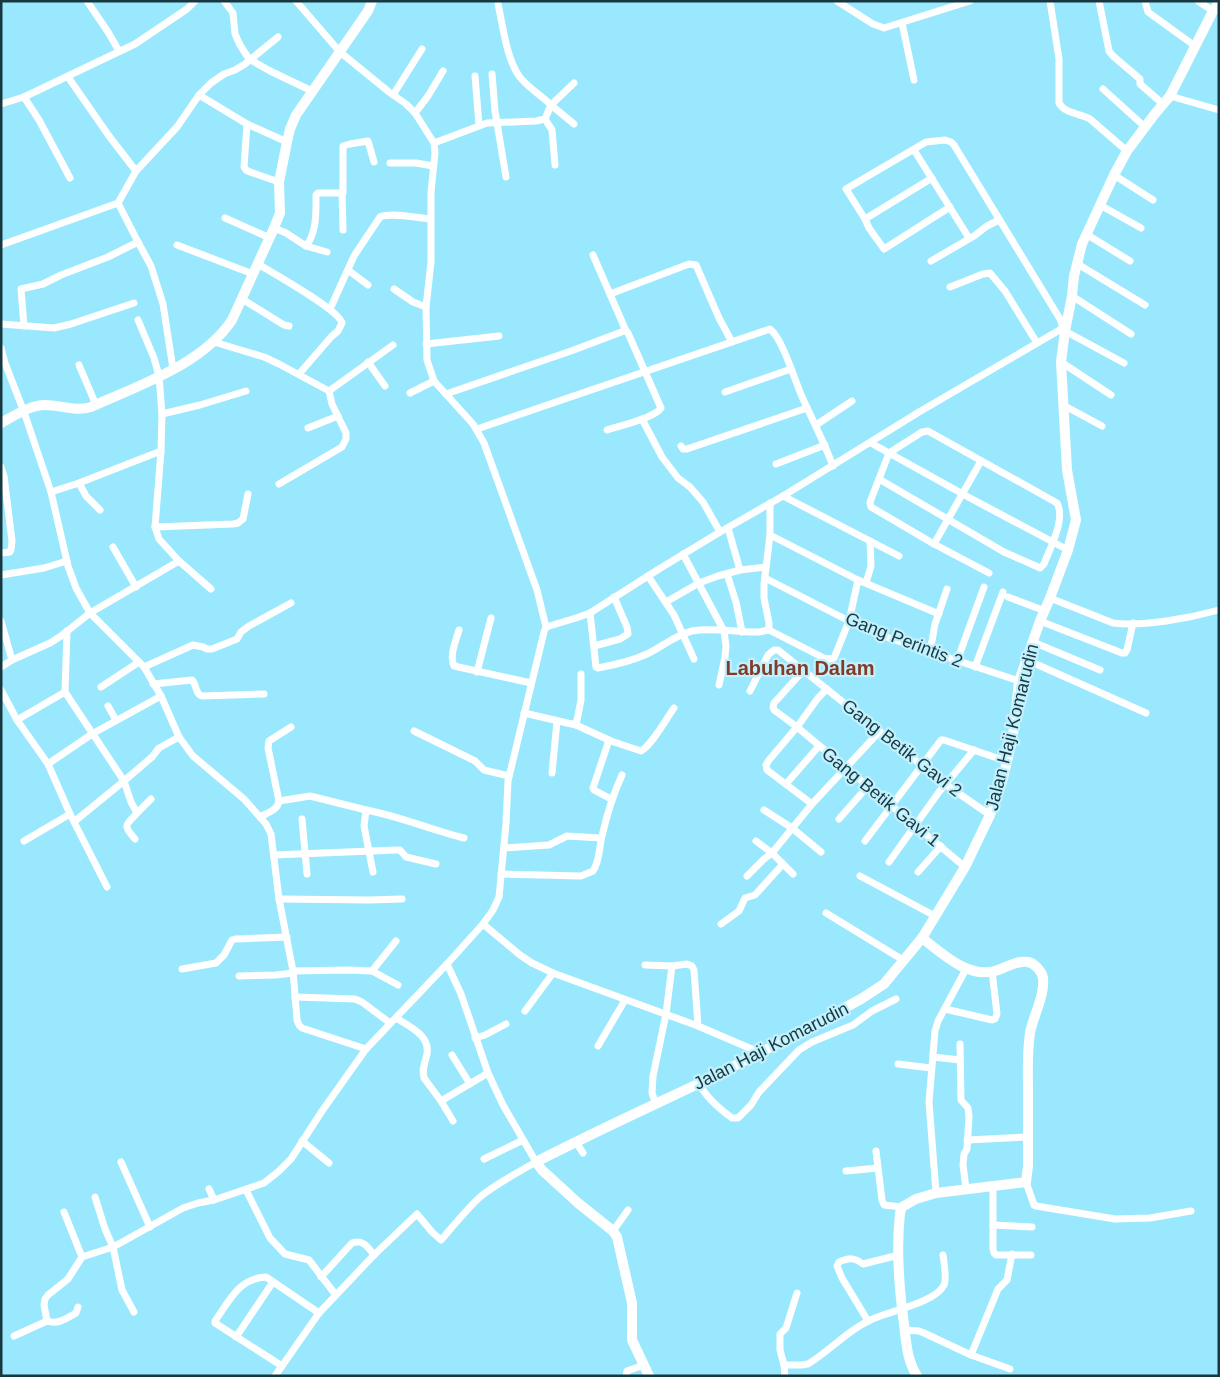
<svg xmlns="http://www.w3.org/2000/svg" width="1220" height="1377" viewBox="0 0 1220 1377" font-family="Helvetica,sans-serif">
  <style>
    .lines { fill: none; stroke-linecap: round; stroke-linejoin: round }
    .street { stroke: #fff; stroke-width: 7 }
    .secondary { stroke: #fff; stroke-width: 10 }
    .labels { text-anchor: middle; stroke-width: 4.5; stroke-linejoin: round; paint-order: stroke }
    .street-label { font-size: 18px; fill: #173840; stroke: #c2f0fd }
    .quarter-label { font-size: 20px; font-weight: bold; fill: #813c29; stroke: #c2f0fd }
  </style>
  <rect width="100%" height="100%" fill="#99e8fd"/>
  <g class="lines">
    <!-- street -->
    <g class="street">
      <polyline points="87,1 108,32 119,51"/>
      <polyline points="224,1 233,13 235,34 240,45 249,59 270,71 312,91"/>
      <polyline points="296,1 340,52 389,92 406,104 415,113 434,143 435,153 431,192 431,262 426,307 427,360 434,381 473,424 484,443 537,590 546,627"/>
      <polyline points="837,1 873,24 884,28 970,1"/>
      <path d="M1050,1L1059,59V103C1065,114 1080,113 1090,119L1127,151"/>
      <polyline points="1099,1 1109,51 1113,56 1140,79 1140,84 1163,104"/>
      <polyline points="1145,1 1148,12 1195,46"/>
      <polyline points="1198,1 1213,11"/>
      <polyline points="902,23 914,80"/>
      <polyline points="492,74 495,111 506,177"/>
      <polyline points="475,76 479,125"/>
      <polyline points="68,77 109,136 136,171"/>
      <polyline points="574,83 551,105 574,124"/>
      <polyline points="1103,89 1145,127"/>
      <polyline points="199,95 247,124 287,142"/>
      <polyline points="393,95 422,49"/>
      <polyline points="1170,96 1219,110"/>
      <polyline points="24,97 39,120 70,178"/>
      <polyline points="1,104 24,97 135,44 187,9 195,1"/>
      <polyline points="415,113 428,96 443,71"/>
      <polyline points="545,119 552,130 555,165"/>
      <polyline points="247,124 244,167 246,170 250,172 279,182"/>
      <path d="M434,143L487,123L536,121L545,119L551,105C541,95 528,88 519,76C506,57 503,26 498,4"/>
      <polyline points="914,150 969,238"/>
      <polyline points="390,163 416,163 433,166"/>
      <polyline points="1114,175 1153,200"/>
      <polyline points="932,178 865,219 869,228 884,249 950,207"/>
      <polyline points="343,193 343,146 350,144 368,141 374,162"/>
      <polyline points="118,203 138,242 151,266 163,304 173,369"/>
      <polyline points="1100,205 1141,228"/>
      <polyline points="225,218 270,238"/>
      <polyline points="865,219 846,189 926,142 945,140 951,142 954,145 1060,319 1063,328"/>
      <polyline points="274,228 286,233 306,246 327,252"/>
      <polyline points="1086,234 1130,261"/>
      <polyline points="1,245 118,203 136,171 177,127 199,95 211,83 224,74 235,70 245,64 278,37"/>
      <polyline points="177,245 253,274"/>
      <path d="M306,246C317,232 316,213 316,195L318,193H342L343,230"/>
      <polyline points="593,255 626,331"/>
      <polyline points="931,261 974,236 987,226 999,220"/>
      <polyline points="1076,263 1145,305"/>
      <path d="M258,264C274,274 338,309 342,323L338,331L331,337L299,374"/>
      <polyline points="348,270 368,285"/>
      <polyline points="950,287 983,274 990,273 1005,291 1037,343"/>
      <polyline points="394,289 413,302 426,307"/>
      <polyline points="610,294 689,264 696,265 719,318 732,342"/>
      <polyline points="1072,296 1131,334"/>
      <polyline points="242,299 284,325 289,326"/>
      <path d="M330,309L354,256L380,217C391,212 418,218 431,219"/>
      <polyline points="1,324 54,328 71,324 134,303"/>
      <polyline points="24,326 21,289 43,284 61,275 108,257 138,242"/>
      <polyline points="214,342 264,357 279,364 329,391 393,345"/>
      <polyline points="426,344 499,336"/>
      <polyline points="1,348 5,363 24,412 51,492 68,566 76,588 90,613 144,667 161,696 179,737 193,756 244,799 266,824 271,834 279,899 293,971 297,1020 299,1025 302,1028 366,1049"/>
      <polyline points="368,362 385,386"/>
      <polyline points="1061,362 1111,395"/>
      <polyline points="79,365 96,405"/>
      <polyline points="725,392 791,369"/>
      <polyline points="410,393 434,381"/>
      <path d="M446,394L571,351L624,331H626L628,333L661,408C655,418 619,426 607,430"/>
      <polyline points="1063,405 1102,426"/>
      <polyline points="162,414 200,405 246,391"/>
      <polyline points="642,419 662,457 678,478 690,487 703,502 720,532"/>
      <polyline points="816,425 852,401"/>
      <polyline points="308,428 338,416"/>
      <path d="M477,429L770,329C783,339 795,382 803,399C813,421 824,442 833,466"/>
      <polyline points="871,443 970,498 1068,550"/>
      <polyline points="681,446 683,449 687,449 807,408"/>
      <polyline points="889,453 870,502 871,507 934,544 989,573"/>
      <polyline points="776,464 825,445"/>
      <polyline points="1,467 4,476 12,541 11,550 10,552 1,553"/>
      <path d="M879,479L1004,552L1038,567L1040,568L1044,564C1050,548 1066,519 1057,503L928,431L922,432L889,453"/>
      <polyline points="79,483 86,496 100,510"/>
      <polyline points="279,484 342,447 346,439 346,433 332,404 329,391"/>
      <polyline points="51,492 79,483 161,451"/>
      <polyline points="783,496 899,556"/>
      <polyline points="155,527 233,524 238,523 243,519 248,494"/>
      <polyline points="770,535 858,580 939,614"/>
      <polyline points="934,544 981,461"/>
      <polyline points="113,547 136,587"/>
      <polyline points="683,554 724,631 726,646 725,657 719,685"/>
      <polyline points="179,561 211,589"/>
      <polyline points="740,570 766,567"/>
      <polyline points="727,574 736,602 742,632"/>
      <polyline points="1,575 44,568 67,561"/>
      <polyline points="648,576 674,615 694,659"/>
      <polyline points="765,578 849,621 889,638 1019,681"/>
      <polyline points="866,583 871,566 870,541"/>
      <polyline points="1008,597 1045,611"/>
      <path d="M1050,598L1113,623C1143,627 1190,618 1219,610"/>
      <polyline points="666,602 699,583 718,576 740,570 728,528"/>
      <path d="M590,613L596,667L598,668C614,665 632,661 647,654C662,647 675,635 692,631C712,627 733,632 753,632H759L769,630L824,658L830,659L834,658L849,621L858,580"/>
      <polyline points="1,621 12,660"/>
      <polyline points="1040,621 1122,653 1125,653 1127,650 1133,623"/>
      <path d="M459,630C456,641 449,655 454,666L531,683"/>
      <polyline points="769,630 769,623 764,598 764,584 770,535 770,503"/>
      <path d="M67,631L65,692L124,781L131,802L137,813C126,826 122,824 135,839"/>
      <polyline points="1033,642 1100,670"/>
      <polyline points="594,646 620,639 628,634 627,627 614,597"/>
      <polyline points="930,652 935,624 947,589"/>
      <polyline points="1027,660 1146,713"/>
      <polyline points="957,661 984,587"/>
      <polyline points="1,667 12,660 50,643 61,636 90,613 179,561 159,539 155,527 161,451 162,414 159,376 154,358 138,320"/>
      <polyline points="144,667 193,645 203,647 207,649 212,649 237,639 241,632 249,626 291,603"/>
      <polyline points="975,667 1003,592"/>
      <polyline points="803,671 774,703 773,707 774,710 797,727 965,867"/>
      <polyline points="477,672 491,618"/>
      <path d="M153,684L192,680C197,685 195,694 202,696L264,694"/>
      <polyline points="101,687 139,662"/>
      <polyline points="1,690 17,720 48,764 70,814 107,887"/>
      <polyline points="750,691 768,655 774,650 778,650 945,784 990,815"/>
      <polyline points="108,706 116,720"/>
      <path d="M524,713L576,725L611,741L641,751C652,745 666,719 674,708"/>
      <polyline points="17,720 65,692"/>
      <polyline points="576,725 581,700 581,674"/>
      <polyline points="414,731 475,761 484,770 509,776"/>
      <polyline points="609,740 593,788 594,790 611,799"/>
      <polyline points="48,764 92,734 161,696"/>
      <polyline points="552,773 557,721"/>
      <polyline points="786,784 819,746"/>
      <polyline points="279,801 310,796 366,810"/>
      <polyline points="812,804 767,770 766,765 769,760 797,727 818,698 827,689"/>
      <polyline points="764,810 792,828 821,852"/>
      <polyline points="137,813 151,799"/>
      <path d="M260,817C267,813 278,810 279,801L268,748L269,741L291,727"/>
      <polyline points="302,819 307,874"/>
      <polyline points="839,819 868,786"/>
      <polyline points="75,821 124,781 152,757 159,748 179,737"/>
      <polyline points="24,841 70,814"/>
      <polyline points="865,841 941,740 944,740 1006,761"/>
      <polyline points="504,848 549,845 567,836 601,838"/>
      <polyline points="274,855 396,850 400,850 406,857 436,864"/>
      <polyline points="889,862 939,792 974,750"/>
      <path d="M373,872L364,826L366,810C399,816 431,830 464,838"/>
      <polyline points="918,872 941,846"/>
      <path d="M501,874L581,876L593,871C600,861 599,848 602,836C607,814 612,797 622,775"/>
      <polyline points="793,874 772,853 812,804 880,731"/>
      <polyline points="747,876 764,859 772,853 756,841"/>
      <polyline points="860,876 935,916"/>
      <polyline points="279,899 369,900 402,899"/>
      <polyline points="826,913 903,960"/>
      <polyline points="483,924 520,955 532,963 553,973 698,1026 761,1053"/>
      <polyline points="721,924 739,911 745,898 755,895 783,864"/>
      <polyline points="645,965 672,966 687,964 692,966 694,970 698,1026"/>
      <polyline points="182,969 216,963 224,955 232,940 235,939 287,937"/>
      <polyline points="293,971 349,970 372,971 396,941"/>
      <polyline points="372,971 398,985"/>
      <polyline points="239,976 276,975 293,973"/>
      <polyline points="295,997 355,999 362,1002 390,1023"/>
      <polyline points="945,1009 992,1020 995,1019 997,1014 992,971"/>
      <polyline points="525,1011 553,973"/>
      <path d="M396,1018C411,1027 433,1037 426,1058C424,1065 422,1070 424,1078L441,1101"/>
      <polyline points="475,1038 485,1035 506,1024"/>
      <polyline points="960,1044 961,1100 968,1108 969,1117 967,1149 964,1154 963,1165 966,1189"/>
      <polyline points="598,1046 625,1000"/>
      <polyline points="452,1055 470,1084"/>
      <polyline points="933,1057 960,1060"/>
      <polyline points="898,1064 931,1068"/>
      <path d="M699,1083C705,1096 721,1110 732,1118H738L751,1105L759,1092L799,1050L812,1042L853,1025L872,1011L896,999"/>
      <polyline points="656,1104 652,1093 653,1076 666,1014 672,966"/>
      <polyline points="453,1121 441,1101 488,1073"/>
      <polyline points="967,1140 1028,1137"/>
      <polyline points="302,1141 329,1163"/>
      <polyline points="576,1142 583,1153"/>
      <polyline points="876,1151 882,1200 884,1205 902,1207"/>
      <polyline points="484,1159 523,1140"/>
      <polyline points="121,1162 150,1227"/>
      <polyline points="846,1171 878,1168"/>
      <polyline points="1026,1182 1034,1205 1036,1206 1115,1219 1150,1218 1191,1211"/>
      <polyline points="993,1186 993,1249 994,1253 996,1255 1031,1255"/>
      <polyline points="209,1189 214,1200"/>
      <polyline points="246,1190 270,1238 285,1254 309,1260 335,1294"/>
      <polyline points="936,1193 929,1102 935,1031 938,1021 966,969"/>
      <polyline points="95,1197 105,1229 113,1247 122,1290 134,1312"/>
      <polyline points="64,1212 82,1257"/>
      <polyline points="993,1225 1032,1227"/>
      <polyline points="613,1231 628,1210"/>
      <path d="M321,1277L352,1243C363,1239 368,1247 374,1255"/>
      <path d="M47,1321C58,1325 67,1318 76,1313L78,1307"/>
      <path d="M868,1321L842,1278L837,1266L839,1262C849,1258 854,1257 863,1264L899,1255"/>
      <polyline points="905,1330 919,1331 924,1333 971,1355 1010,1369"/>
      <polyline points="14,1336 47,1321 44,1305 45,1299 48,1295 68,1279 82,1257 113,1247 124,1241 183,1208 198,1203 214,1200 264,1183 279,1171 291,1159 322,1111 366,1049 447,964 483,924 493,910 499,897 506,824 508,781 544,632 546,627 576,618 590,613 659,569 720,532 783,496 919,412 1063,328 1065,331 1124,363"/>
      <polyline points="236,1337 273,1282"/>
      <polyline points="971,1355 998,1289 1007,1280 1012,1254"/>
      <polyline points="784,1365 780,1350 780,1334 786,1328 797,1293"/>
      <path d="M282,1366L215,1323V1321C229,1301 239,1278 266,1277L319,1313L374,1255L417,1214L432,1232L441,1240C454,1225 466,1210 480,1197C497,1183 517,1173 536,1162L503,1105L488,1073L461,994L447,964"/>
      <polyline points="275,1376 319,1313"/>
      <polyline points="626,1376 627,1371 644,1365"/>
      <path d="M785,1376L784,1365H801L808,1364C831,1350 850,1328 875,1318C891,1311 936,1302 944,1285C947,1279 944,1262 943,1255"/>
    </g>
    <!-- secondary -->
    <g class="secondary">
      <path d="M1,423C14,416 30,405 45,405C61,405 75,412 91,407C139,385 202,365 232,320L274,228L280,213L279,182L287,142L290,129L296,115L368,11L372,1"/>
      <path d="M649,1376L632,1340V1303L617,1237L613,1231L578,1203L542,1170L536,1162C590,1134 645,1109 700,1083C755,1056 808,1028 861,999L884,984L922,938L965,867L990,815L1002,782L1011,745L1014,728L1019,681L1040,621L1050,598L1068,550L1076,520L1067,470L1061,362L1065,331L1072,296L1074,276L1082,244L1114,175L1127,151L1154,115L1170,96L1213,11L1219,2"/>
      <path d="M917,1376C907,1360 906,1342 904,1324C899,1288 896,1250 900,1213L902,1207L916,1199L936,1193L1026,1182L1028,1166C1028,1141 1028,1116 1028,1090C1028,1071 1027,1052 1030,1033C1033,1016 1045,996 1043,978C1042,971 1034,963 1028,962C1016,960 1006,968 995,971C967,978 943,954 922,938"/>
    </g>
  </g>
  <g class="labels">
    <!-- street labels -->
    <g class="street-label">
      <text transform="translate(904 640) rotate(21)" y="6">Gang Perintis 2</text>
      <text transform="translate(1012 727) rotate(-76)" y="6">Jalan Haji Komarudin</text>
      <text transform="translate(902 748) rotate(38)" y="6">Gang Betik Gavi 2</text>
      <text transform="translate(881 797) rotate(39)" y="6">Gang Betik Gavi 1</text>
      <text transform="translate(771 1046) rotate(-27)" y="6">Jalan Haji Komarudin</text>
    </g>
    <!-- quarter labels -->
    <g class="quarter-label">
      <text x="800" y="675">Labuhan Dalam</text>
    </g>
  </g>
  <!-- border -->
  <rect width="1220" height="1377" fill="none" stroke="#173840" stroke-width="5"/>
</svg>
